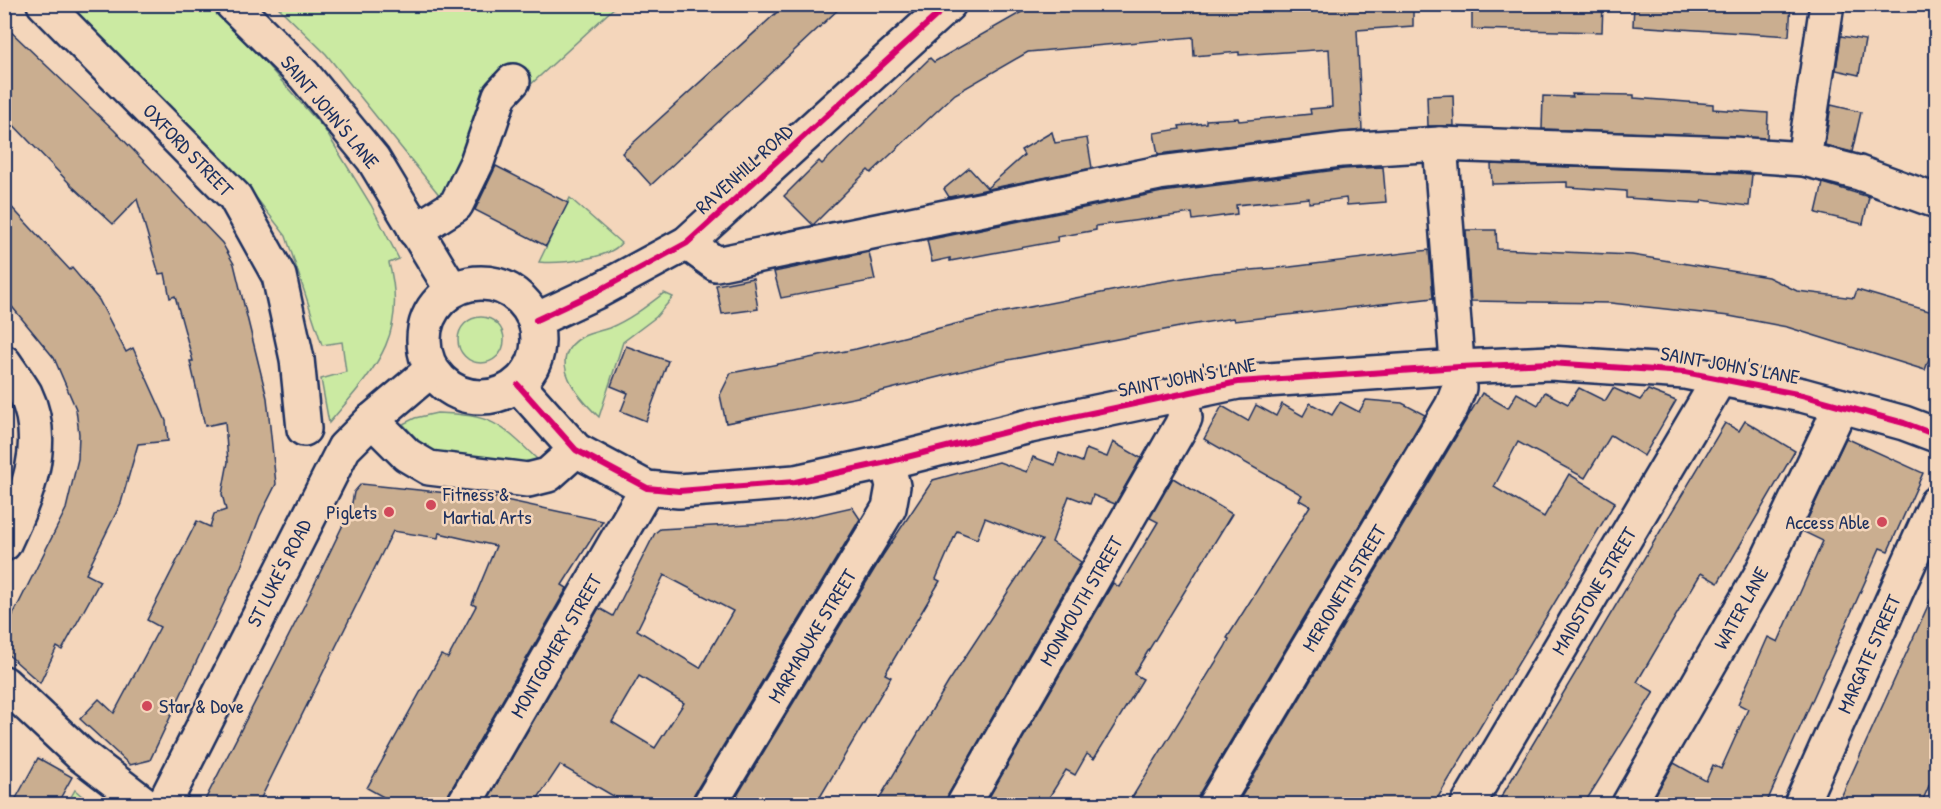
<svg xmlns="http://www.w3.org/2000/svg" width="1941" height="809" viewBox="0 0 1941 809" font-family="'Patrick Hand',sans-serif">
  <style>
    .green { fill: #cbeaa2; stroke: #738c80; stroke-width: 1.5 }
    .building { fill: #caae90; stroke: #1b2f5e; stroke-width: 1.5; fill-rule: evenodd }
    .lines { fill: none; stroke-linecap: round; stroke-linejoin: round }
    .minor-casing { stroke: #1b2f5e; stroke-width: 38 }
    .minor { stroke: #f4d6bb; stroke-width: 33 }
    .cycleway-casing { stroke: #f4d6bb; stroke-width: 10 }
    .cycleway { stroke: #d6006c; stroke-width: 6 }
    .poi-dot { fill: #d1495b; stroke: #f4d6bb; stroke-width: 2 }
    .labels { text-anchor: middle; stroke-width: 5; stroke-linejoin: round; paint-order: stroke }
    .street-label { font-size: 20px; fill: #1b2f5e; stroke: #f4d6bb }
    .poi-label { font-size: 20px; fill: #1b2f5e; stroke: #f4d6bb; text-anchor: start }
  </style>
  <rect width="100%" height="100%" fill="#f4d6bb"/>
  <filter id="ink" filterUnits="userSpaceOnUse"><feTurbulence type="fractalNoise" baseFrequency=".0167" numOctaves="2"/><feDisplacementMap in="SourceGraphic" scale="12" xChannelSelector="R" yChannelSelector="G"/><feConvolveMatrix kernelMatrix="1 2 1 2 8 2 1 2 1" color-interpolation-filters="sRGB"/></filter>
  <g filter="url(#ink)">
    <!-- green -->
    <g class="green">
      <path d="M68,5H207L253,49L325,130L371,205L399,259L389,263C409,337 373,371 329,423L321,379L346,372L342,342L322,345L286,236L240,177Z"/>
      <polygon points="276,5 617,5 502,111 457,217 326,54"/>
      <path d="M570,198L621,243C610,259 558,264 539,262Z"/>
      <path d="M664,293L673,297L656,317L623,342L599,417C579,398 544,359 582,337C590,333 600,331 609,328C629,320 647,306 664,293Z"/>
      <circle cx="481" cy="340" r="23"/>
      <path d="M437,413C491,415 499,422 537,459L524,464L427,450L403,424L415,418Z"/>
      <polygon points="75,790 91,804 67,804"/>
    </g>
    <!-- building -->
    <g class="building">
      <polygon points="786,4 844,4 651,185 622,153"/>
      <polygon points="1074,4 1413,4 1413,26 1357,30 1362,130 1158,154 1154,133 1180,129 1179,126 1206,123 1206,120 1238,118 1239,121 1311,114 1310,109 1332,107 1329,49 1239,55 1239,52 1194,56 1193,37 1028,52 955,94 871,173 868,170 813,225 784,196 819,161 822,164 930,58 934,62 1027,9"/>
      <polygon points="1472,4 1603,4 1602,32 1472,29"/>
      <polygon points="1634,4 1791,4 1789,36 1633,26"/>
      <polygon points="4,25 114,130 222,243 234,264 267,398 276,484 260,516 241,567 150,760 130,765 80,719 99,699 114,713 160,627 147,620 197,521 210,527 214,514 226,510 222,494 228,462 225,422 205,426 190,361 193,361 175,296 170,298 165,273 159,274 137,199 113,224 72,186 4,115"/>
      <polygon points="1841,36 1865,40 1859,75 1836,70"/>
      <polygon points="1572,94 1634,95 1634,98 1713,104 1713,109 1768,113 1767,138 1542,129 1543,96 1573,97"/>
      <polygon points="1453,95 1454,126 1428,126 1427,96"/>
      <polygon points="1831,105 1861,112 1852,152 1825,145"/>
      <polygon points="1052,132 1055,143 1087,138 1092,168 949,197 944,189 969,168 987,188 1024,155 1021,150"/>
      <polygon points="1491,164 1732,173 1752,174 1749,206 1702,200 1701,203 1626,198 1626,191 1567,187 1567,182 1492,184"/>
      <polygon points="496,166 568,203 546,246 475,210"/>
      <polygon points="1383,167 1386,202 1347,205 1346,198 1309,203 1309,198 1236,205 1237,214 1193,220 1192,213 1096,226 1096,230 1057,237 1058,241 950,261 950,258 932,262 927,240 1162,192 1344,169"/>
      <polygon points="1823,183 1869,197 1863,224 1816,213"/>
      <polygon points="4,199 70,270 72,268 99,300 126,352 133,348 166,421 168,441 138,444 121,503 86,574 100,581 62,650 57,647 40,683 4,651 4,633 66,509 78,459 79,434 76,409 54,358 4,297"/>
      <polygon points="1466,230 1496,230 1497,249 1632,255 1768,277 1797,291 1854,298 1857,290 1936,313 1936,339 1925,370 1787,327 1729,316 1611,303 1471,301"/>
      <polygon points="1429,250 1433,298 1234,321 1233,318 1190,325 998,362 863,396 726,423 720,395 731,373 856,349 999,313 1147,284 1213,273 1290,267"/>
      <polygon points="869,252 875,280 781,298 774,272"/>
      <polygon points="753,278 758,309 722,314 716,285"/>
      <polygon points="626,346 668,361 646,421 621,411 628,393 611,386"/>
      <polygon points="1579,388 1605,401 1613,388 1640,400 1648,390 1676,401 1644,456 1611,435 1585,478 1518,442 1494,487 1544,517 1569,474 1615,502 1434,804 1237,804 1482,393 1508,408 1517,393 1538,405 1545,392 1568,404"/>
      <polygon points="1366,400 1402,403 1425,415 1199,794 1196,804 1128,804 1225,647 1229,639 1227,638 1310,506 1299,500 1302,495 1204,439 1222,406 1248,421 1256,405 1276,416 1282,404 1303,416 1310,403 1332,415 1340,402 1359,412"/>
      <polygon points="1745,421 1795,451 1718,583 1701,573 1637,682 1654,692 1584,804 1497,804 1725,423 1739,431"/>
      <polygon points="1846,438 1923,473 1888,551 1880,548 1766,804 1650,804 1674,763 1706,781 1713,765 1721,769 1748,709 1738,704 1753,671 1768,637 1778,642 1823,541 1802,531"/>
      <polygon points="1113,442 1141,458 1115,504 1093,495 1090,504 1069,496 1052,542 1081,562 948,795 945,804 876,804 948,683 1042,540 985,518 977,539 957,531 936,579 940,581 885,674 891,677 816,804 732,804 883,555 933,480 999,462 1027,472 1033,457 1055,465 1059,453 1082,462 1086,449 1107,457"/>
      <polygon points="1173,478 1232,514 1134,674 1143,679 1094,759 1087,754 1075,775 1066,770 1045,804 985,804 1113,583 1119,587 1158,522 1150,518"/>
      <polygon points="361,484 496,498 603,521 562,585 567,588 448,795 445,804 396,804 367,788 441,655 448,658 476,606 472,604 496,546 439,533 438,538 393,531 258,804 203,804 304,606 351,508 354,492"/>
      <path d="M852,507L860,519L694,794L691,804H627L560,765L534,804H485L599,608L613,616L655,533L660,529L786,522ZM664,575L733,611L700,668L637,630ZM639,676L684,703L655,748L612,722Z"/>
      <polygon points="1936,588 1936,770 1921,804 1838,804"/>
      <polygon points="38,758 72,777 57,804 13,804"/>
    </g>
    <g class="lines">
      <defs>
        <g id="minor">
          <polyline points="44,4 235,197 279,276 297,359 304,429"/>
          <polyline points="232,4 304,75 373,159 452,290"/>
          <polyline points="1804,159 1827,4"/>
          <polyline points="415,231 456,205 477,162 500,95 513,81"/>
          <polyline points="687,243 716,264 1159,173 1342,150 1440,144 1733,154 1804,159 1859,173 1936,201"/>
          <circle cx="481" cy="340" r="57"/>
          <polyline points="536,320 600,290 687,243 949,4"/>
          <path d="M4,362C11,372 19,383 25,393C50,445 26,496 4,544"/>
          <polyline points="518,385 576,450 647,488 679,491 795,482 887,462 1030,426 1238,382 1459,367 1550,363 1685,372 1802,395 1904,423 1936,435"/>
          <polyline points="372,420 407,455 429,468 528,480 548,475 576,450"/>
          <polyline points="4,683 81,755 145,804"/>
          <polyline points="164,804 344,448 372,420 431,370"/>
          <polyline points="464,804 647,488"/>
          <polyline points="710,804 889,508 893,486 887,462"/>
          <polyline points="964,804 1181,426 1185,418 1181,393"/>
          <polyline points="1215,804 1452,406 1459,388 1440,144"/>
          <polyline points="1468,804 1720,378"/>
          <polyline points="1629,804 1760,576 1841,406"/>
          <polyline points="1801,804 1936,503"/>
        </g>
      </defs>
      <!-- minor casing -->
      <use href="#minor" class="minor-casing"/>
      <!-- minor -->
      <use href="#minor" class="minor"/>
      <defs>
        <g id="cycleway">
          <polyline points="536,320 600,290 687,243 949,4"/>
          <polyline points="518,385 576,450 647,488 679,491 795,482 887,462 1030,426 1238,382 1459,367 1550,363 1685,372 1802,395 1904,423 1936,435"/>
        </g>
      </defs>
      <!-- cycleway casing -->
      <use href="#cycleway" class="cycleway-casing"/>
      <!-- cycleway -->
      <use href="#cycleway" class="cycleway"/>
    </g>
  </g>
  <!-- markers -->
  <g class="poi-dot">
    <circle cx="431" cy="505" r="6"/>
    <circle cx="389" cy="512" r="6"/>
    <circle cx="1882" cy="522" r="6"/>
    <circle cx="147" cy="706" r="6"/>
  </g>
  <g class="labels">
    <!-- street labels -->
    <g class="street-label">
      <text transform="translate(330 112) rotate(50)" y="7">SAINT JOHN'S LANE</text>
      <text transform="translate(188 150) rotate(46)" y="7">OXFORD STREET</text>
      <text transform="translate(744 169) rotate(-42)" y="7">RAVENHILL ROAD</text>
      <text transform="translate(1730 365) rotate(10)" y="7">SAINT JOHN'S LANE</text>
      <text transform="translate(1187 377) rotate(-11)" y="7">SAINT JOHN'S LANE</text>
      <text transform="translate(279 573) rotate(-63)" y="7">ST LUKE'S ROAD</text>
      <text transform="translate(1344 588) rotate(-59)" y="7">MERIONETH STREET</text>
      <text transform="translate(1594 591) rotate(-59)" y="7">MAIDSTONE STREET</text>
      <text transform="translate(1081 601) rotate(-60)" y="7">MONMOUTH STREET</text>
      <text transform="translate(1741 608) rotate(-61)" y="7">WATER LANE</text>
      <text transform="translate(812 636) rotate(-59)" y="7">MARMADUKE STREET</text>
      <text transform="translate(556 646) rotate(-60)" y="7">MONTGOMERY STREET</text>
      <text transform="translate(1869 654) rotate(-66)" y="7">MARGATE STREET</text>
    </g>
    <!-- poi labels -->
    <g class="poi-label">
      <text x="443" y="501">Fitness &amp;<tspan x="443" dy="23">Martial Arts</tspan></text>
      <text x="377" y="519" text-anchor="end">Piglets</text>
      <text x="1870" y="529" text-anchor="end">Access Able</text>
      <text x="159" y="713">Star &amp; Dove</text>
    </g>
  </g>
  <!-- margin -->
  <rect width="1941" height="809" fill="none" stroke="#f4d6bb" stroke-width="24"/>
  <rect x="12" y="12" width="1917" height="785" fill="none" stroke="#1b2f5e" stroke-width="2" filter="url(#ink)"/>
</svg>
